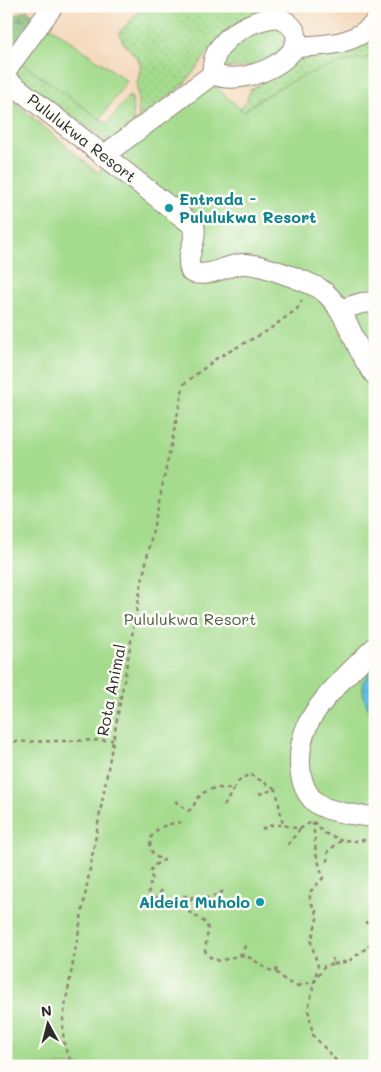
<svg xmlns="http://www.w3.org/2000/svg" width="381" height="1072" viewBox="0 0 381 1072" font-family="Mali,sans-serif">
  <style>
    .grass { fill: url(#grass-dots); stroke: #68835c }
    .forest { fill: url(#forest-firs); stroke: #577352 }
    .park { fill: #a4db8d; stroke: #68835c }
    .water { fill: url(#water-ripples); stroke: #477486 }
    .lines { fill: none; stroke-linecap: round; stroke-linejoin: round }
    .minor-casing { stroke: #908274; stroke-width: 22 }
    .path { stroke: #908274; stroke-width: 2.5; stroke-dasharray: 4 4; stroke-linecap: butt }
    .minor { stroke: #fff; stroke-width: 20 }
    .culture-dot { fill: #0f9aa8; stroke: #fdfcf7; stroke-width: 2 }
    .labels { text-anchor: middle; stroke-width: 5; stroke-linejoin: round; paint-order: stroke }
    .street-label { font-size: 16px; fill: #2b2b2b; stroke: #fdfcf7 }
    .culture-label { font-size: 16px; font-weight: bold; fill: #0d838f; stroke: #fdfcf7; text-anchor: start }
    .park-label { font-size: 16px; fill: #4f6048; stroke: #fdfcf7 }
  </style>
  <defs>
    <pattern id="grass-dots" width="8" height="8" patternUnits="userSpaceOnUse" patternTransform="scale(1.25)"><rect width="8" height="8" fill="#a4db8d"/><path d="M2 2h.1M6 6h.1" fill="none" stroke="#8dbc7a" stroke-width="1.8" stroke-linecap="round"/></pattern>
    <pattern id="forest-firs" width="22" height="20" patternUnits="userSpaceOnUse" patternTransform="scale(1.25)"><rect width="22" height="20" fill="#83bb78"/><path d="M5 1l3.5 6h-7zM16 11l3.5 6h-7z" fill="#6b9863"/></pattern>
    <pattern id="water-ripples" width="26" height="14" patternUnits="userSpaceOnUse" patternTransform="scale(1.25)"><rect width="26" height="14" fill="#63bde0"/><path d="M2 4q2-2 4 0t4 0M15 11q2-2 4 0t4 0" fill="none" stroke="#529ab6"/></pattern>
  </defs>
  <rect width="100%" height="100%" fill="#fdfcf7"/>
  <filter id="ink" filterUnits="userSpaceOnUse"><feTurbulence type="fractalNoise" baseFrequency=".02" numOctaves="2"/><feDisplacementMap in="SourceGraphic" scale="10" xChannelSelector="R" yChannelSelector="G"/><feConvolveMatrix kernelMatrix="1 2 1 2 8 2 1 2 1" color-interpolation-filters="sRGB"/></filter>
  <filter id="wash" filterUnits="userSpaceOnUse"><feTurbulence type="fractalNoise" baseFrequency=".0096" numOctaves="4" result="noise"/><feDisplacementMap in="SourceGraphic" scale="20" xChannelSelector="R" yChannelSelector="G"/><feGaussianBlur stdDeviation="1.12" result="paint"/><feColorMatrix in="noise" values="0 0 0 0 0 0 0 0 0 0 0 0 0 0 0 0 0 1.4 0 .05"/><feComposite in="paint" operator="in"/></filter>
  <g filter="url(#wash)">
    <rect width="100%" height="100%" fill="#f4d9bc"/>
    <!-- grass -->
    <g class="grass">
      <polygon points="144,6 272,6 257,12 221,36 184,84 109,142 14,74 22,63 107,124 129,96 132,98 133,122 139,118 137,83 141,66 138,59 123,42 119,33"/>
      <polygon points="269,25 285,29 288,46 258,66 224,68 222,61 239,39"/>
      <polygon points="375,33 375,57 261,98 244,112 240,108 247,101 250,90 298,60 330,53"/>
    </g>
    <!-- forest -->
    <polygon class="forest" points="27,10 49,26 6,68 6,19"/>
    <!-- park -->
    <g class="park">
      <polygon points="49,26 127,81 100,119 22,63"/>
      <path d="M375,57V1066H6V95L98,173L120,151L211,83L244,112C281,81 327,63 375,57Z"/>
    </g>
    <!-- water -->
    <polygon class="water" points="375,666 375,724 364,698 362,683"/>
  </g>
  <g filter="url(#ink)">
    <g class="lines">
      <defs>
        <g id="minor">
          <path d="M278,17C334,45 248,91 213,74C210,40 249,20 278,17Z"/>
          <path d="M296,47C326,45 352,46 375,23"/>
          <polyline points="6,70 53,6"/>
          <path d="M6,79L194,226C198,242 184,256 191,272C208,279 227,264 244,264C259,263 305,281 319,288C349,308 353,349 375,375"/>
          <polyline points="103,156 213,74"/>
          <polyline points="339,310 362,303 375,302"/>
          <path d="M375,647C355,667 319,700 308,724C297,747 295,785 316,803C327,812 360,816 375,817"/>
        </g>
      </defs>
      <!-- minor casing -->
      <use href="#minor" class="minor-casing"/>
      <!-- path -->
      <g class="path">
        <polyline points="6,742 113,740"/>
        <polyline points="259,794 276,789 283,825 300,829 286,847"/>
        <path d="M175,801L188,811C194,808 194,803 198,798C209,786 219,787 233,790L238,782L249,774L276,789"/>
        <polyline points="224,806 233,790"/>
        <polyline points="313,822 316,853 323,878 309,893 311,903 318,915 311,942 318,966 308,1009 313,1035 341,1066"/>
        <polyline points="262,829 272,825 283,825"/>
        <polyline points="300,829 313,821 324,833 342,840"/>
        <polyline points="327,862 328,851 342,840 358,841 375,838"/>
        <path d="M162,890L155,899C169,902 179,893 193,897"/>
        <path d="M223,891C213,898 205,899 193,897L187,904L189,912L206,923L208,929L205,951L210,957L220,961L240,955L246,945"/>
        <path d="M155,899L149,894V886L153,880L150,873L153,866L164,860L154,856C141,832 164,823 184,822"/>
        <polyline points="365,922 375,926"/>
        <polyline points="368,947 375,938"/>
        <path d="M240,955C256,957 261,969 276,972L277,964"/>
        <polyline points="334,964 349,961 368,947 375,947"/>
        <polyline points="276,972 287,982 298,986 299,980"/>
        <polyline points="298,986 315,981 325,965 334,964 332,957"/>
        <polyline points="6,1002 10,1030 6,1041"/>
        <path d="M76,1066C62,1053 63,1035 63,1018L141,586L184,384L217,358L267,331L297,309L302,300"/>
      </g>
      <!-- minor -->
      <use href="#minor" class="minor"/>
    </g>
  </g>
  <!-- markers -->
  <g class="culture-dot">
    <circle cx="169" cy="208" r="5"/>
    <circle cx="260" cy="902" r="5"/>
  </g>
  <g class="labels">
    <!-- street labels -->
    <g class="street-label">
      <text transform="translate(82 138) rotate(38)" y="6">Pululukwa Resort</text>
      <text transform="translate(111 690) rotate(-79)" y="6">Rota Animal</text>
    </g>
    <!-- culture labels -->
    <g class="culture-label">
      <text x="179" y="205">Entrada -<tspan x="179" dy="18">Pululukwa Resort</tspan></text>
      <text x="250" y="908" text-anchor="end">Aldeia Muholo</text>
    </g>
    <!-- park labels -->
    <g class="park-label">
      <text x="190" y="625">Pululukwa Resort</text>
    </g>
  </g>
  <!-- margin -->
  <rect width="381" height="1072" fill="none" stroke="#fdfcf7" stroke-width="25"/>
  <!-- north arrow -->
  <g transform="translate(48 1024) rotate(353)" stroke="#fdfcf7" stroke-width="4" paint-order="stroke">
  <path d="M0-4L9 19L0 12L-9 19Z" fill="#2b2b2b"/>
  <text y="-8" font-size="14" font-weight="bold" text-anchor="middle" fill="#2b2b2b">N</text>
  </g>
</svg>
